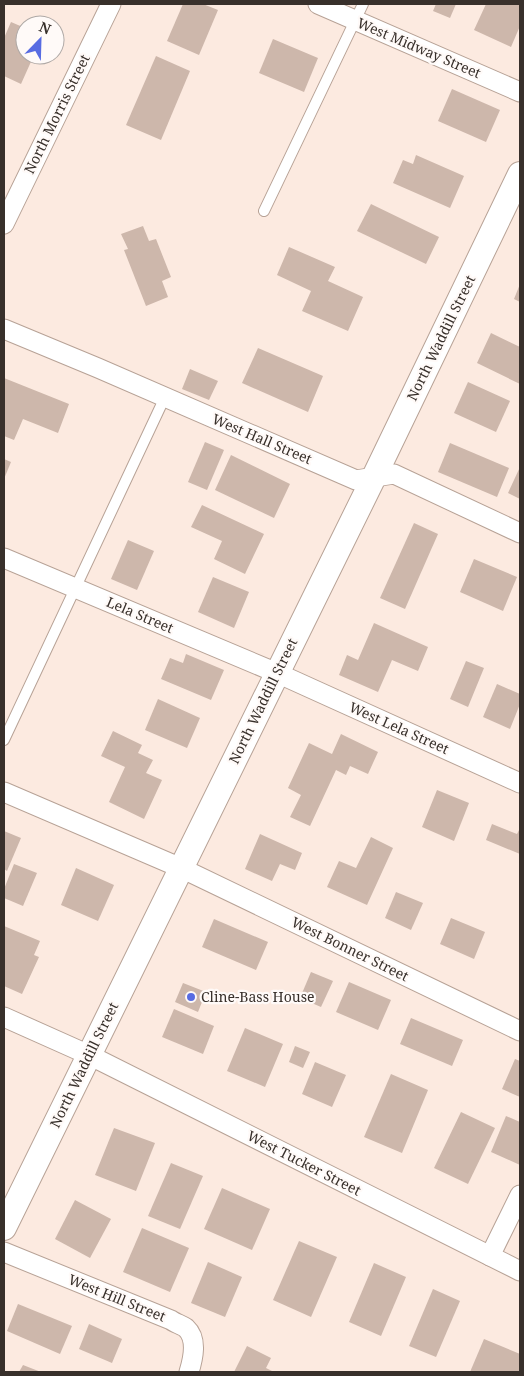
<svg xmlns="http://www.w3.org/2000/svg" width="524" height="1376" viewBox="0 0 524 1376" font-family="'Noto Serif',serif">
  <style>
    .building { fill: #cdb7ab }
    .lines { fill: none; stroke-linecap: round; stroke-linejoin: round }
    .service-casing { stroke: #b7a296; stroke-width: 12 }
    .minor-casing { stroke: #b7a296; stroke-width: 21 }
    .tertiary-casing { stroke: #b7a296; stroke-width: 26 }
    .service { stroke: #fff; stroke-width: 10 }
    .minor { stroke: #fff; stroke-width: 19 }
    .tertiary { stroke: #fff; stroke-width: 24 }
    .poi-dot { fill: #586ce2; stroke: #fffaf8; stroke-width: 2 }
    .labels { text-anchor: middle; stroke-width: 4.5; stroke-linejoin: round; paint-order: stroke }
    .street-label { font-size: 14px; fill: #38302b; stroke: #fffaf8 }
    .poi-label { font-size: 14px; fill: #38302b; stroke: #fffaf8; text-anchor: start }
  </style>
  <rect width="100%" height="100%" fill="#fceae0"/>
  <!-- building -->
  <g class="building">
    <polygon points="183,4 203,4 218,10 199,55 167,41"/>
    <polygon points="436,4 456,4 450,18 433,11"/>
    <polygon points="486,4 520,4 520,26 511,47 474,30"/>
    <polygon points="11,22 25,28 25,55 34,55 21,84 4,76 4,38"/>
    <polygon points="273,39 318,58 304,92 259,73"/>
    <polygon points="156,56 190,71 161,140 126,125"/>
    <polygon points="452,89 500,110 486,142 438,121"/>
    <polygon points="416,155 464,176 450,208 393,183 403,160 413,164"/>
    <polygon points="371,204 439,237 426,264 357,231"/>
    <polygon points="143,226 149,241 156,239 171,277 162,281 168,297 146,306 124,250 128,249 121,234"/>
    <polygon points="289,247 335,267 328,281 363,297 348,331 302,311 311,291 277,275"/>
    <polygon points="520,284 520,302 514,299"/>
    <polygon points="491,333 520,347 520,384 477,363"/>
    <polygon points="258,348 323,376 308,412 242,383"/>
    <polygon points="190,369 218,381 209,400 182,389"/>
    <polygon points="4,378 69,404 58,433 23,419 14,440 4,436"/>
    <polygon points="468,382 510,401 496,432 454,413"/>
    <polygon points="205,442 224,450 207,490 188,482"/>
    <polygon points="450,443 509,468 497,497 438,472"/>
    <polygon points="231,455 290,484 274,518 215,490"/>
    <polygon points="4,459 11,462 4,479"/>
    <polygon points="520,467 520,499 508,493"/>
    <polygon points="202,505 264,534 245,574 214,559 222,541 191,527"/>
    <polygon points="414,523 438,534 405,609 380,598"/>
    <polygon points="128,540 154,551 137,590 111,579"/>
    <polygon points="474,559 517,577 503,611 460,592"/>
    <polygon points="213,577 249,592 234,628 198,612"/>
    <polygon points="374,623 428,647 418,671 392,660 378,692 339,675 347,655 358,660"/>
    <polygon points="186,654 224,670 211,700 161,679 170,658 183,663"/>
    <polygon points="466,661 484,668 468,707 450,699"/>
    <polygon points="497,684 520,694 520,704 510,729 483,717"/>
    <polygon points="158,699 200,718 187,748 145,730"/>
    <polygon points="113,731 142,745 138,753 153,760 146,773 162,780 144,819 109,802 125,767 101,756"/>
    <polygon points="341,734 378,752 368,774 350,766 346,775 336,770 310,826 290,817 301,795 288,788 309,743 332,754"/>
    <polygon points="437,790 469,803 454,841 422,827"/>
    <polygon points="492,824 517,834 520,828 520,854 486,840"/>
    <polygon points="4,831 21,838 7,871 4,869"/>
    <polygon points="260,834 302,853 295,870 280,864 272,881 245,869"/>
    <polygon points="371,837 393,848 367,905 327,887 339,861 356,868"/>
    <polygon points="14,864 37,873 23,906 4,898 4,889"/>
    <polygon points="76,868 114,885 98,921 61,905"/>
    <polygon points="396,892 423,903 411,930 385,918"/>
    <polygon points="451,918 485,932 474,959 440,944"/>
    <polygon points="214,919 268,942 256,970 202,947"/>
    <polygon points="4,926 40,941 34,955 39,957 22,994 4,986"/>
    <polygon points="311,972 333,981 321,1007 300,998"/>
    <polygon points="349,982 391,1000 378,1030 336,1012"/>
    <polygon points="183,983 206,992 198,1012 175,1002"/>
    <polygon points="174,1009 214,1026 203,1054 162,1037"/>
    <polygon points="411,1018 463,1040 452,1066 400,1044"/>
    <polygon points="245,1028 283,1044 265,1087 227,1071"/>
    <polygon points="295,1046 310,1052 303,1068 289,1062"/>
    <polygon points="515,1059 520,1061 520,1097 502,1089"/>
    <polygon points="315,1062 346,1075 332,1107 302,1094"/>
    <polygon points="391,1074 428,1090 402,1153 364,1137"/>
    <polygon points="461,1112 495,1128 468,1184 434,1168"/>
    <polygon points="506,1116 520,1122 520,1165 491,1152"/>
    <polygon points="114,1128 155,1143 136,1191 95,1175"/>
    <polygon points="171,1163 203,1176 180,1229 148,1216"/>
    <polygon points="222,1188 270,1209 252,1250 204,1229"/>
    <polygon points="75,1200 111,1219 90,1258 55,1239"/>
    <polygon points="142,1228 189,1248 170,1292 123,1272"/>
    <polygon points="299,1241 337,1257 311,1317 273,1300"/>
    <polygon points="208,1262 242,1277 225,1317 191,1303"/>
    <polygon points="374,1263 406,1277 381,1336 349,1322"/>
    <polygon points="433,1289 460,1301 436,1357 409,1346"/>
    <polygon points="18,1304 72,1326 60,1354 7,1331"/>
    <polygon points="89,1324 122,1339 112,1363 79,1349"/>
    <polygon points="484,1339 520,1354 520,1372 470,1372"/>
    <polygon points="247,1346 271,1358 266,1368 274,1372 234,1372"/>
    <polygon points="23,1365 41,1372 19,1372"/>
  </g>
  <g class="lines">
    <defs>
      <g id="service">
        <polyline points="264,211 363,4"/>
        <polyline points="4,740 165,397"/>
      </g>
      <g id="minor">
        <polyline points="318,4 520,92"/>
        <polyline points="4,224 111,4"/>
        <polyline points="4,329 98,368 356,480 394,474 520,533"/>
        <polyline points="4,558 277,673 520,783"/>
        <polyline points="4,792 181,868 520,1031"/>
        <polyline points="4,1017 89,1055 520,1271"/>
        <path d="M4,1252L171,1320C175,1323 182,1325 186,1328C198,1339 193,1359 189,1372"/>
        <polyline points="490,1256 520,1195"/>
      </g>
      <polyline id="tertiary" points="4,1228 374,477 520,174"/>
    </defs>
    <!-- service casing -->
    <use href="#service" class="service-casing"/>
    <!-- minor casing -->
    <use href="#minor" class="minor-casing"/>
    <!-- tertiary casing -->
    <use href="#tertiary" class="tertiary-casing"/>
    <!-- service -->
    <use href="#service" class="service"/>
    <!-- minor -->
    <use href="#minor" class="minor"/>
    <!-- tertiary -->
    <use href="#tertiary" class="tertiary"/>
  </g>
  <!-- markers -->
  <circle class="poi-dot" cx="191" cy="997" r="5"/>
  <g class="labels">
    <!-- street labels -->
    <g class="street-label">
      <text transform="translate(419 48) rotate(23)" y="5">West Midway Street</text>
      <text transform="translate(57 114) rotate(-64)" y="5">North Morris Street</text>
      <text transform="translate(441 338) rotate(-64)" y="5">North Waddill Street</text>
      <text transform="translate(262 439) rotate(23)" y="5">West Hall Street</text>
      <text transform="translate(140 615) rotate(23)" y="5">Lela Street</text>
      <text transform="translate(263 701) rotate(-64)" y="5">North Waddill Street</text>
      <text transform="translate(399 728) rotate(24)" y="5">West Lela Street</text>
      <text transform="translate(350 949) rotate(26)" y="5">West Bonner Street</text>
      <text transform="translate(84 1065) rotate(-64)" y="5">North Waddill Street</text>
      <text transform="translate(304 1163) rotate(27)" y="5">West Tucker Street</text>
      <text transform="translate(117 1298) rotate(22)" y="5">West Hill Street</text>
    </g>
    <!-- poi labels -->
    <g class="poi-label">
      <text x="201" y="1002">Cline-Bass House</text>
    </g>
  </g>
  <!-- border -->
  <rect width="524" height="1376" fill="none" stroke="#38302b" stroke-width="10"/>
  <!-- north arrow -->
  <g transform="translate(40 40) rotate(23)"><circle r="24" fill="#fffaf8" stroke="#afa9a6"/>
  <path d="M0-4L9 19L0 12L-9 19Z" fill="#586ce2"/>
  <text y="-8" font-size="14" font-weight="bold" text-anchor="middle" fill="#38302b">N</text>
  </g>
</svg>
